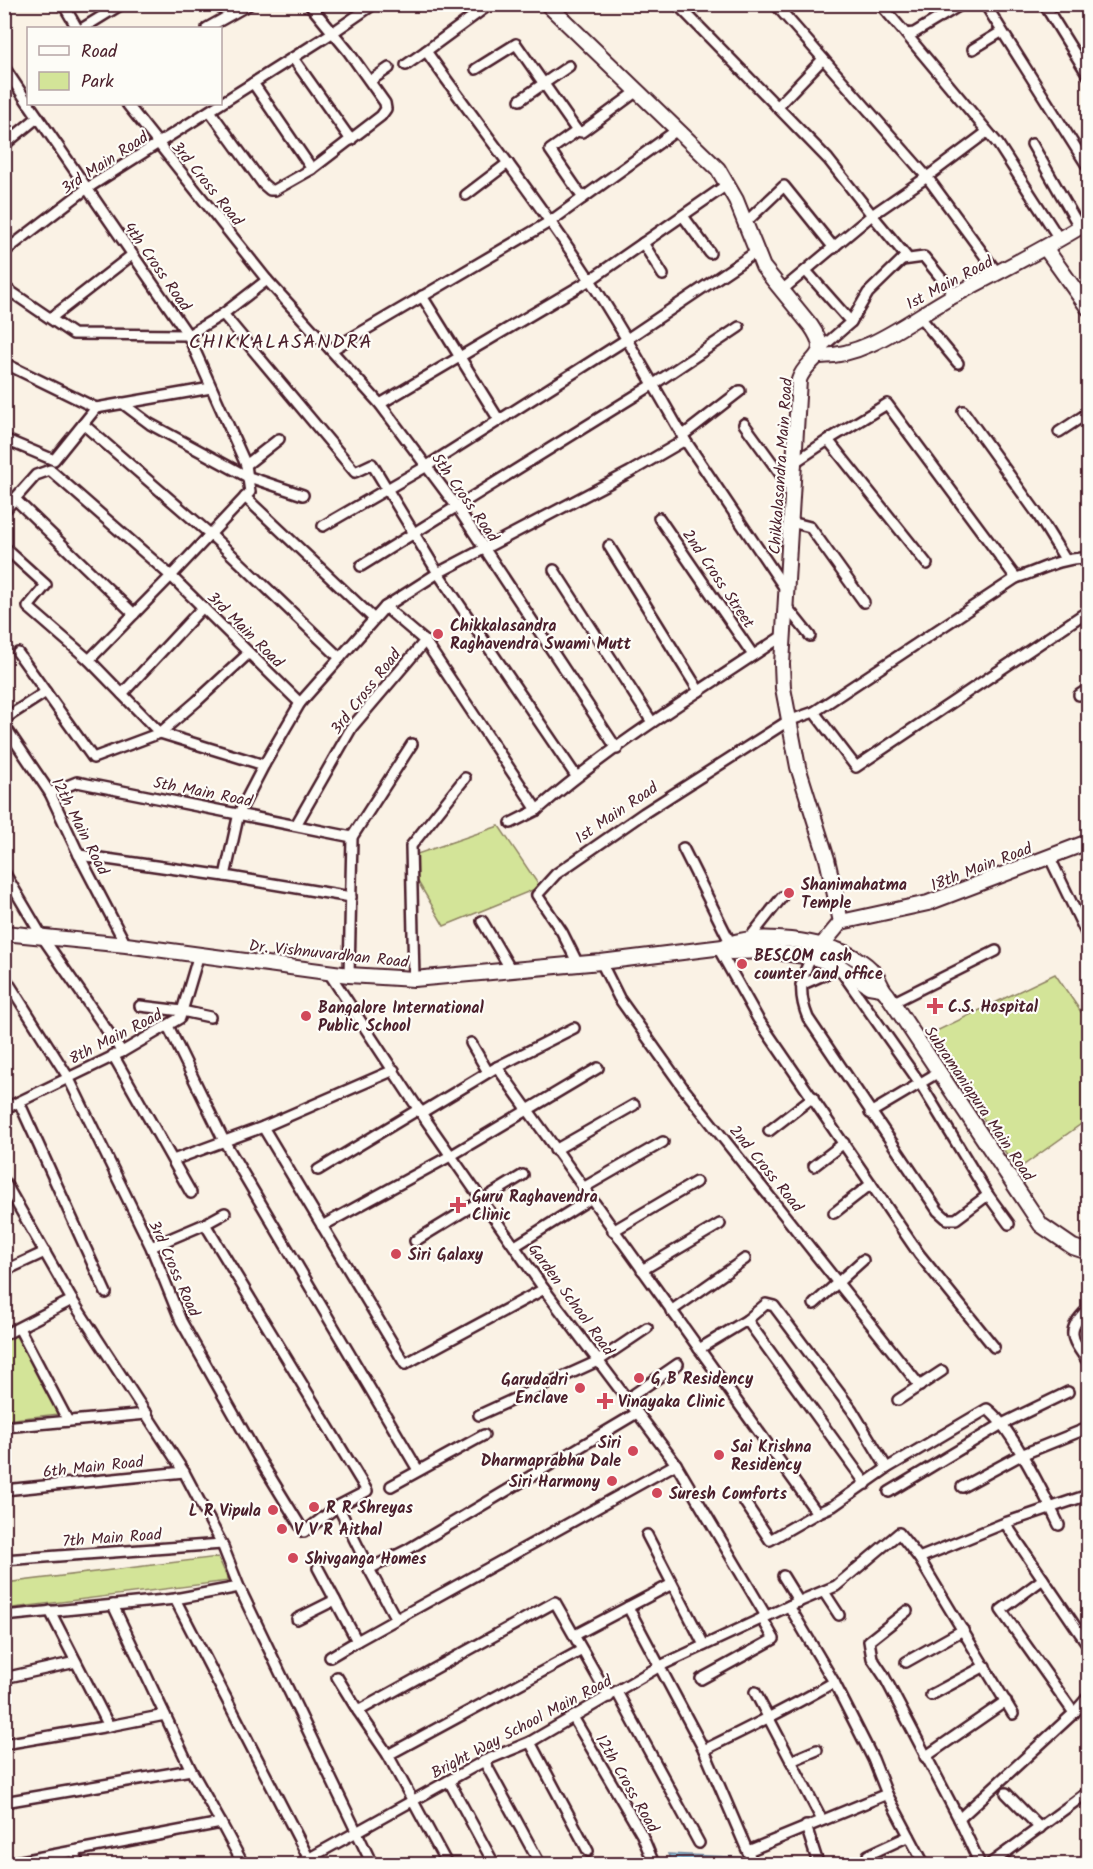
<svg xmlns="http://www.w3.org/2000/svg" width="1093" height="1869" viewBox="0 0 1093 1869" font-family="Kalam,sans-serif">
  <style>
    .green { fill: #d3e498; stroke: #8e8262; stroke-width: 1.5 }
    .water { fill: #8cd0ee; stroke: #7289a0; stroke-width: 1.5 }
    .lines { fill: none; stroke-linecap: round; stroke-linejoin: round }
    .shore { stroke: #646679; stroke-width: 1.5 }
    .street-casing { stroke: #4a1f2b; stroke-width: 14 }
    .secondary-casing { stroke: #4a1f2b; stroke-width: 18 }
    .street { stroke: #fdfcf7; stroke-width: 9 }
    .secondary { stroke: #fdfcf7; stroke-width: 14 }
    .poi-dot { fill: #d1495b; stroke: #fdfcf7; stroke-width: 2 }
    .labels { text-anchor: middle; stroke-width: 4.5; stroke-linejoin: round; paint-order: stroke }
    .street-label { font-size: 16px; fill: #4a1f2b; stroke: #fdfcf7 }
    .poi-label { font-size: 16px; font-weight: bold; fill: #4a1f2b; stroke: #fdfcf7; text-anchor: start }
    .quarter-label { font-size: 20px; letter-spacing: 1.5px; fill: #4a1f2b; stroke: #fdfcf7 }
  </style>
  <rect width="100%" height="100%" fill="#faf2e5"/>
  <filter id="ink" filterUnits="userSpaceOnUse"><feTurbulence type="fractalNoise" baseFrequency=".0167" numOctaves="2"/><feDisplacementMap in="SourceGraphic" scale="12" xChannelSelector="R" yChannelSelector="G"/><feConvolveMatrix kernelMatrix="1 2 1 2 8 2 1 2 1" color-interpolation-filters="sRGB"/></filter>
  <g filter="url(#ink)">
    <!-- green -->
    <g class="green">
      <polygon points="499,826 540,887 444,926 414,875 417,854"/>
      <polygon points="1055,974 1088,1022 1088,1119 1017,1170 928,1035"/>
      <polygon points="24,1331 68,1413 5,1420 5,1341"/>
      <polygon points="218,1557 229,1581 5,1609 5,1583"/>
    </g>
    <!-- water -->
    <polygon class="water" points="668,1854 833,1862 844,1864 673,1864"/>
    <g class="lines">
      <!-- shore -->
      <polyline class="shore" points="678,1864 681,1860 769,1864"/>
      <defs>
        <g id="street">
          <polyline points="63,4 77,28"/>
          <polyline points="677,4 828,159 872,215 781,291"/>
          <polyline points="775,4 927,177 998,274"/>
          <polyline points="880,4 906,34 914,33 962,4"/>
          <polyline points="985,4 1088,167"/>
          <polyline points="1044,4 1088,75"/>
          <polyline points="83,28 122,4"/>
          <polyline points="207,28 250,4"/>
          <polyline points="906,34 998,144 1060,240"/>
          <polyline points="973,49 1001,32"/>
          <polyline points="293,58 351,140"/>
          <polyline points="406,65 426,51"/>
          <polyline points="4,67 28,103"/>
          <polyline points="476,69 516,44 577,131"/>
          <polyline points="370,81 389,68"/>
          <polyline points="253,83 312,169"/>
          <polyline points="520,100 569,66"/>
          <polyline points="29,104 188,335 246,465 250,492 171,576 89,660"/>
          <polyline points="127,104 267,280 380,404 457,507 617,749"/>
          <polyline points="777,107 823,59"/>
          <polyline points="210,111 263,184 270,190 275,190 312,169 381,116 386,109 385,103 348,51 309,4"/>
          <polyline points="1032,144 1080,228"/>
          <polyline points="4,145 38,117"/>
          <polyline points="466,195 508,163"/>
          <polyline points="583,198 550,150 577,131 582,132 636,92"/>
          <polyline points="683,216 710,253"/>
          <polyline points="745,223 784,186 834,248"/>
          <polyline points="643,243 663,275"/>
          <polyline points="4,252 86,189 332,33 374,4"/>
          <polyline points="902,260 924,257 955,295"/>
          <polyline points="806,271 851,322"/>
          <polyline points="4,287 73,334 188,335 223,314 267,280"/>
          <polyline points="422,296 499,420"/>
          <polyline points="223,314 355,472 372,464 438,573 576,776"/>
          <polyline points="919,316 958,363"/>
          <polyline points="51,318 132,255"/>
          <polyline points="820,349 851,322 868,293 906,256 872,215 927,177 987,132"/>
          <polyline points="331,350 551,221 677,130"/>
          <polyline points="4,363 96,408"/>
          <polyline points="122,403 150,424 246,476 303,495"/>
          <polyline points="380,404 590,280 728,184"/>
          <polyline points="963,411 1036,512 1065,559"/>
          <polyline points="83,424 210,534 340,658"/>
          <polyline points="744,424 792,490"/>
          <polyline points="1059,432 1088,413"/>
          <polyline points="682,436 740,391"/>
          <polyline points="4,439 54,460 96,408 211,388"/>
          <polyline points="685,440 786,590"/>
          <polyline points="828,440 887,404 1016,578"/>
          <polyline points="795,462 828,440 927,564"/>
          <polyline points="246,465 279,439"/>
          <polyline points="245,497 374,619"/>
          <polyline points="15,499 134,614"/>
          <polyline points="4,511 36,475 50,470 171,576 300,703"/>
          <polyline points="659,518 753,655"/>
          <polyline points="791,522 810,527 864,602"/>
          <polyline points="323,526 427,466 627,339 756,252"/>
          <polyline points="609,546 699,691"/>
          <polyline points="4,547 46,585 28,607 89,660 160,733 264,765"/>
          <polyline points="361,566 654,384 739,327"/>
          <polyline points="554,570 652,722"/>
          <polyline points="786,606 810,636"/>
          <path d="M385,607L425,641L537,810C613,744 700,691 784,635"/>
          <polyline points="18,653 93,758 160,733 197,701 249,653"/>
          <polyline points="122,694 203,607"/>
          <polyline points="1079,695 1088,689"/>
          <polyline points="814,712 856,767 1088,611"/>
          <polyline points="4,719 46,692"/>
          <polyline points="4,725 50,793 79,855 126,945"/>
          <polyline points="50,793 77,782 352,837"/>
          <polyline points="511,823 537,810"/>
          <polyline points="296,825 352,727 425,641"/>
          <polyline points="683,848 730,942"/>
          <polyline points="79,855 225,876 351,897"/>
          <polyline points="1050,858 1088,937"/>
          <polyline points="4,872 43,938 122,1052"/>
          <path d="M225,876L239,813L264,765L300,703L385,607L438,573L630,472L685,440C654,386 624,332 590,280C539,201 480,128 426,51L490,4"/>
          <polyline points="482,921 511,970"/>
          <polyline points="748,940 782,897"/>
          <polyline points="717,946 758,1019 919,1254 994,1347"/>
          <path d="M812,957C799,978 799,996 808,1018L938,1211L947,1219H956L988,1195L1009,1224"/>
          <polyline points="601,962 619,998 684,1089 920,1386"/>
          <path d="M578,964L562,932L537,895L556,874L644,813L788,721L814,712L1016,578C1039,571 1058,559 1082,558L1088,566"/>
          <polyline points="329,973 421,1113 544,1289 676,1464 766,1616"/>
          <polyline points="349,975 352,837 412,744"/>
          <polyline points="4,976 68,1077 151,1247 181,1321 258,1457 304,1532 338,1506 367,1491 205,1224 151,1247"/>
          <polyline points="414,979 411,846 465,778"/>
          <polyline points="801,985 837,969 841,971 920,1083 988,1195"/>
          <polyline points="892,1003 996,951"/>
          <polyline points="140,1006 182,1011 210,1017"/>
          <polyline points="168,1026 224,1141 418,1470"/>
          <polyline points="471,1043 488,1072"/>
          <polyline points="113,1055 191,1193"/>
          <path d="M497,1067L817,1513L833,1506L887,1468L987,1409C1011,1426 1045,1496 1059,1525"/>
          <polyline points="19,1102 106,1293"/>
          <polyline points="4,1109 122,1052 180,1018 199,954"/>
          <polyline points="421,1113 497,1067 574,1028"/>
          <polyline points="870,1113 939,1072"/>
          <polyline points="263,1127 405,1364 544,1289"/>
          <polyline points="769,1131 813,1097"/>
          <polyline points="555,1150 634,1105"/>
          <polyline points="173,1160 263,1127 394,1070"/>
          <polyline points="814,1166 844,1143"/>
          <polyline points="318,1170 419,1109"/>
          <polyline points="4,1181 72,1300 184,1472 222,1544 239,1587 372,1864"/>
          <polyline points="583,1188 663,1142"/>
          <polyline points="834,1213 871,1184"/>
          <polyline points="205,1224 225,1213"/>
          <polyline points="322,1226 452,1155 598,1068"/>
          <polyline points="613,1231 696,1182"/>
          <polyline points="415,1241 523,1175"/>
          <polyline points="515,1246 590,1199"/>
          <polyline points="642,1270 720,1224"/>
          <polyline points="4,1271 45,1252"/>
          <polyline points="814,1304 863,1260"/>
          <path d="M1088,1309C1064,1331 1072,1339 1088,1362"/>
          <polyline points="671,1311 745,1259"/>
          <polyline points="747,1320 866,1484"/>
          <polyline points="19,1328 68,1421"/>
          <polyline points="4,1335 72,1300"/>
          <polyline points="699,1349 747,1320 766,1304 774,1306 852,1410 887,1468"/>
          <polyline points="627,1399 678,1364"/>
          <polyline points="898,1400 942,1371"/>
          <polyline points="479,1415 598,1361 647,1328"/>
          <polyline points="4,1427 147,1414"/>
          <polyline points="391,1486 484,1435"/>
          <polyline points="962,1487 1021,1455 1088,1428"/>
          <polyline points="4,1490 184,1472"/>
          <polyline points="889,1492 1002,1424 1068,1392"/>
          <polyline points="744,1501 770,1540 817,1513"/>
          <polyline points="338,1506 369,1569 407,1550 637,1413"/>
          <polyline points="1005,1523 1088,1645"/>
          <polyline points="647,1535 704,1645"/>
          <polyline points="919,1558 1013,1714"/>
          <polyline points="4,1560 222,1544"/>
          <polyline points="318,1568 357,1641 676,1464"/>
          <polyline points="369,1569 396,1619"/>
          <polyline points="783,1576 799,1602"/>
          <polyline points="1043,1579 1001,1610 1074,1713"/>
          <polyline points="824,1592 839,1615"/>
          <polyline points="175,1599 309,1859"/>
          <polyline points="113,1605 191,1770 221,1823"/>
          <polyline points="789,1606 834,1682 873,1759 887,1794 924,1864"/>
          <polyline points="628,1607 704,1750 750,1857"/>
          <polyline points="907,1611 869,1641 872,1658 884,1676 959,1819 980,1864"/>
          <polyline points="4,1616 175,1599 239,1587"/>
          <polyline points="297,1619 335,1600"/>
          <polyline points="575,1635 672,1584"/>
          <polyline points="330,1657 357,1641"/>
          <polyline points="906,1662 963,1630"/>
          <polyline points="337,1677 358,1711"/>
          <polyline points="4,1678 76,1662"/>
          <polyline points="701,1679 774,1639 762,1618"/>
          <polyline points="617,1692 699,1843"/>
          <polyline points="755,1692 822,1820"/>
          <polyline points="931,1695 985,1666"/>
          <polyline points="573,1717 642,1835 654,1864"/>
          <polyline points="109,1726 165,1715"/>
          <polyline points="530,1742 588,1851"/>
          <polyline points="4,1744 109,1726 50,1611"/>
          <path d="M704,1750C748,1728 792,1707 834,1682"/>
          <polyline points="388,1755 582,1650"/>
          <polyline points="925,1757 1006,1701"/>
          <polyline points="484,1761 540,1864"/>
          <polyline points="791,1761 817,1750"/>
          <polyline points="449,1781 494,1864"/>
          <polyline points="1006,1793 1040,1828"/>
          <polyline points="4,1802 191,1770"/>
          <polyline points="959,1819 1074,1713 1088,1697"/>
          <polyline points="806,1826 817,1860"/>
          <polyline points="75,1851 78,1864"/>
          <polyline points="748,1851 887,1794"/>
          <polyline points="868,1855 909,1836"/>
          <polyline points="5,1864 221,1823 243,1864"/>
          <polyline points="299,1864 484,1761 530,1742 660,1666 793,1604 836,1586 899,1533 919,1558 1005,1523 1088,1495"/>
          <polyline points="447,1864 388,1755 358,1711 555,1602 609,1697"/>
          <polyline points="990,1864 1088,1792"/>
        </g>
        <g id="secondary">
          <path d="M547,4L718,169L736,200L763,267L811,326C834,359 806,357 799,380L782,664L783,688L798,767L827,859L841,922"/>
          <polyline points="1046,249 1088,308"/>
          <path d="M819,356C869,357 913,317 955,295C1000,271 1045,249 1088,222"/>
          <path d="M4,933L126,945L349,975L414,979L601,962L723,947C752,930 829,941 857,959C863,962 871,969 875,974C880,981 881,988 887,994L1041,1225L1073,1247L1088,1252"/>
          <polyline points="723,947 731,952 768,951 812,957 841,967 869,986 881,988"/>
          <polyline points="812,957 841,922 928,903 1088,842"/>
        </g>
      </defs>
      <!-- street casing -->
      <use href="#street" class="street-casing"/>
      <!-- secondary casing -->
      <use href="#secondary" class="secondary-casing"/>
      <!-- street -->
      <use href="#street" class="street"/>
      <!-- secondary -->
      <use href="#secondary" class="secondary"/>
    </g>
  </g>
  <!-- markers -->
  <g class="poi-dot">
    <circle cx="438" cy="634" r="6"/>
    <circle cx="789" cy="893" r="6"/>
    <circle cx="742" cy="964" r="6"/>
    <path d="M932 997h6v6h6v6h-6v6h-6v-6h-6v-6h6z"/>
    <circle cx="306" cy="1016" r="6"/>
    <path d="M455 1196h6v6h6v6h-6v6h-6v-6h-6v-6h6z"/>
    <circle cx="396" cy="1254" r="6"/>
    <circle cx="639" cy="1378" r="6"/>
    <circle cx="580" cy="1388" r="6"/>
    <path d="M602 1392h6v6h6v6h-6v6h-6v-6h-6v-6h6z"/>
    <circle cx="633" cy="1451" r="6"/>
    <circle cx="719" cy="1455" r="6"/>
    <circle cx="612" cy="1481" r="6"/>
    <circle cx="657" cy="1493" r="6"/>
    <circle cx="314" cy="1507" r="6"/>
    <circle cx="273" cy="1510" r="6"/>
    <circle cx="282" cy="1529" r="6"/>
    <circle cx="293" cy="1558" r="6"/>
  </g>
  <g class="labels">
    <!-- street labels -->
    <g class="street-label">
      <text transform="translate(104 162) rotate(-33)" y="6">3rd Main Road</text>
      <text transform="translate(208 183) rotate(51)" y="6">3rd Cross Road</text>
      <text transform="translate(158 266) rotate(55)" y="6">4th Cross Road</text>
      <text transform="translate(949 282) rotate(-28)" y="6">1st Main Road</text>
      <text transform="translate(780 466) rotate(-86)" y="6">Chikkalasandra Main Road</text>
      <text transform="translate(466 497) rotate(55)" y="6">5th Cross Road</text>
      <text transform="translate(719 578) rotate(56)" y="6">2nd Cross Street</text>
      <text transform="translate(246 629) rotate(45)" y="6">3rd Main Road</text>
      <text transform="translate(365 691) rotate(-52)" y="6">3rd Cross Road</text>
      <text transform="translate(203 791) rotate(11)" y="6">5th Main Road</text>
      <text transform="translate(616 812) rotate(-34)" y="6">1st Main Road</text>
      <text transform="translate(81 826) rotate(63)" y="6">12th Main Road</text>
      <text transform="translate(981 866) rotate(-21)" y="6">18th Main Road</text>
      <text transform="translate(329 953) rotate(6)" y="6">Dr. Vishnuvardhan Road</text>
      <text transform="translate(115 1036) rotate(-27)" y="6">8th Main Road</text>
      <text transform="translate(980 1103) rotate(56)" y="6">Subramaniapura Main Road</text>
      <text transform="translate(767 1168) rotate(51)" y="6">2nd Cross Road</text>
      <text transform="translate(175 1268) rotate(66)" y="6">3rd Cross Road</text>
      <text transform="translate(572 1299) rotate(54)" y="6">Garden School Road</text>
      <text transform="translate(93 1466) rotate(-6)" y="6">6th Main Road</text>
      <text transform="translate(112 1537) rotate(-4)" y="6">7th Main Road</text>
      <text transform="translate(521 1726) rotate(-28)" y="6">Bright Way School Main Road</text>
      <text transform="translate(628 1783) rotate(60)" y="6">12th Cross Road</text>
    </g>
    <!-- poi labels -->
    <g class="poi-label">
      <text x="450" y="631">Chikkalasandra<tspan x="450" dy="18">Raghavendra Swami Mutt</tspan></text>
      <text x="801" y="890">Shanimahatma<tspan x="801" dy="18">Temple</tspan></text>
      <text x="754" y="961">BESCOM cash<tspan x="754" dy="18">counter and office</tspan></text>
      <text x="948" y="1012">C.S. Hospital</text>
      <text x="318" y="1013">Bangalore International<tspan x="318" dy="18">Public School</tspan></text>
      <text x="472" y="1202">Guru Raghavendra<tspan x="472" dy="18">Clinic</tspan></text>
      <text x="408" y="1260">Siri Galaxy</text>
      <text x="651" y="1384">G B Residency</text>
      <text x="568" y="1385" text-anchor="end">Garudadri<tspan x="568" dy="18">Enclave</tspan></text>
      <text x="618" y="1407">Vinayaka Clinic</text>
      <text x="621" y="1448" text-anchor="end">Siri<tspan x="621" dy="18">Dharmaprabhu Dale</tspan></text>
      <text x="731" y="1452">Sai Krishna<tspan x="731" dy="18">Residency</tspan></text>
      <text x="600" y="1487" text-anchor="end">Siri Harmony</text>
      <text x="669" y="1499">Suresh Comforts</text>
      <text x="326" y="1513">R R Shreyas</text>
      <text x="261" y="1516" text-anchor="end">L R Vipula</text>
      <text x="294" y="1535">V V R Aithal</text>
      <text x="305" y="1564">Shivganga Homes</text>
    </g>
    <!-- quarter labels -->
    <g class="quarter-label">
      <text x="281" y="348">CHIKKALASANDRA</text>
    </g>
  </g>
  <!-- margin -->
  <rect width="1093" height="1869" fill="none" stroke="#fdfcf7" stroke-width="24"/>
  <rect x="12" y="12" width="1069" height="1845" fill="none" stroke="#4a1f2b" stroke-width="2" filter="url(#ink)"/>
  <!-- legend -->
  <rect x="27" y="27" width="195" height="78" fill="#fdfcf7" stroke="#b5a4a5" stroke-width="1.5"/>
  <rect x="39" y="46" width="30" height="9" fill="#fdfcf7" stroke="#b5a4a5" stroke-width="1.5"/>
  <text x="81" y="57" font-size="18" fill="#4a1f2b">Road</text>
  <rect x="39" y="72" width="30" height="18" fill="#d3e498" stroke="#b5a4a5" stroke-width="1.5"/>
  <text x="81" y="87" font-size="18" fill="#4a1f2b">Park</text>
</svg>
